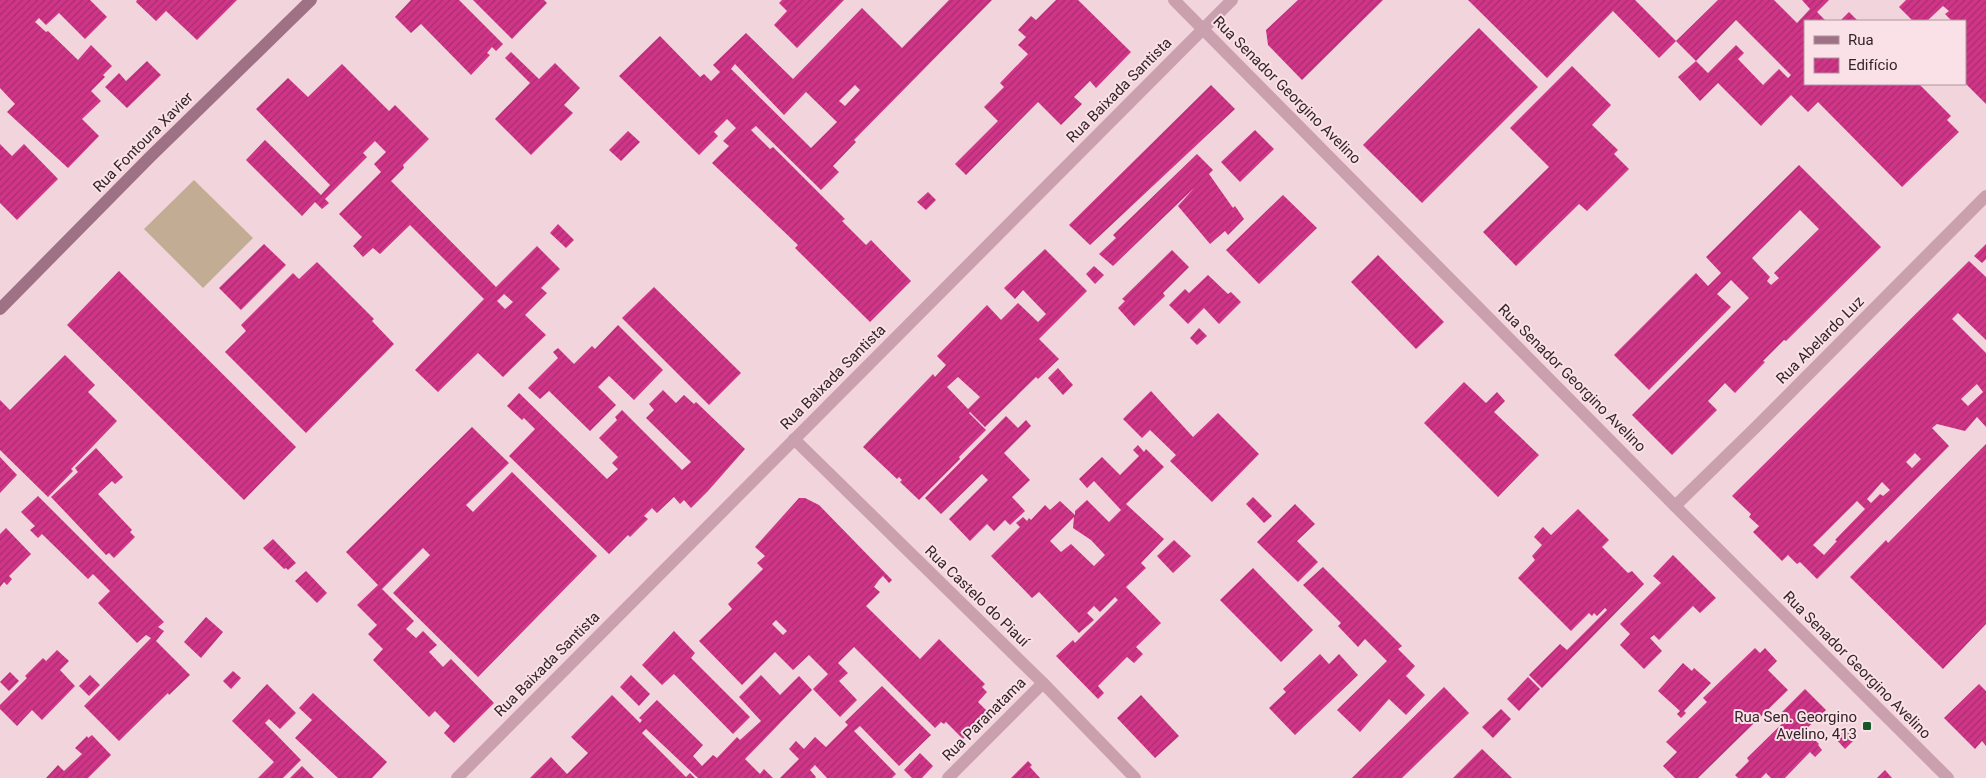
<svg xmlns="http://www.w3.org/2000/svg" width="1986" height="778" viewBox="0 0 1986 778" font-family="Roboto,sans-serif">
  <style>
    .garden { fill: #c2ad94 }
    .building { fill: url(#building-hatch); fill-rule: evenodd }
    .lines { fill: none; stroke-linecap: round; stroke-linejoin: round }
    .minor { stroke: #cba0ae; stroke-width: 12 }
    .secondary { stroke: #9e7184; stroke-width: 12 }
    .poi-dot { fill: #175829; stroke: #fae1e7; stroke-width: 2 }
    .labels { text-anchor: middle; stroke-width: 4; stroke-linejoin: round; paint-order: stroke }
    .street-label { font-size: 15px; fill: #34242b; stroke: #fae1e7 }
    .poi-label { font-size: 15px; fill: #34242b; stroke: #fae1e7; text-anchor: end }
  </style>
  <defs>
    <pattern id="building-hatch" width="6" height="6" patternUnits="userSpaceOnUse" patternTransform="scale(1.25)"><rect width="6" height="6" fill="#d03588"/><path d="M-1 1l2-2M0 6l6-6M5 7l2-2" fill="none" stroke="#aa2d6f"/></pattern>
  </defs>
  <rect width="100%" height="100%" fill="#f2d4dc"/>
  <!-- garden -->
  <polygon class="garden" points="194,180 253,238 203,288 144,229"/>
  <!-- building -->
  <g class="building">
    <polygon points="0,0 90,0 107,17 85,39 59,13 46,25 39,18 35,22 46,32 48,31 78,60 91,45 112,66 103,75 105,77 91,91 101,101 82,119 99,136 68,168 7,112 15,104 0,88"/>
    <polygon points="137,0 237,0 197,40 166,11 156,21 136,2"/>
    <polygon points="411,0 459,0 503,44 496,51 492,47 487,53 490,55 471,75 421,24 411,33 395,17"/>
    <polygon points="473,0 544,0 547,3 512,39"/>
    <polygon points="782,0 844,0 797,48 774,25 787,11 779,3"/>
    <path d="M949,0H992L854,140L856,142L833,166L839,172L821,190L756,126L751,130L770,149L773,147L845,219L842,221L866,245L871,240L911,281L870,322L795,248L798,245L712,163L729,146L723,141L736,128L727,119L714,132L718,136L699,155L619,76L660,36L700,77L704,74L711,81L720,72L713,65L746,33L793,79L862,8L902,48ZM735,64L784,115L806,92L837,122L811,148L731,69ZM855,85L860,90L845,106L839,101Z"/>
    <polygon points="1056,0 1078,0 1131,52 1096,88 1090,81 1074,97 1082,104 1061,125 1038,102 966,175 955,164 998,121 984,107 1004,87 1000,83 1028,54 1018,45 1026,37 1018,30 1031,16 1036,20"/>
    <polygon points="1298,0 1383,0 1302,80 1268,45 1266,30"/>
    <polygon points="1468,0 1635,0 1676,41 1659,58 1613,11 1547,78"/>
    <polygon points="1718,0 1774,0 1797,23 1810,9 1802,0 1829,0 1817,12 1826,21 1805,21 1805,84 1919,84 1951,116 1947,120 1959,132 1902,187 1818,102 1808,112 1791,95 1761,126 1718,83 1700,101 1678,77 1696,61 1708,73 1736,45 1744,53 1738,59 1763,85 1779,69 1788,78 1791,75 1736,20 1696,61 1676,41"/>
    <polygon points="1906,0 1986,0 1986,104 1965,83 1965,21 1952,21 1945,14 1949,11 1943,6 1927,21 1913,21 1899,7"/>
    <polygon points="1849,12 1858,21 1840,21"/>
    <polygon points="1479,28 1538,87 1422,203 1363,145"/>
    <polygon points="511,52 539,79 555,63 580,88 564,105 573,113 531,155 495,119 530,83 505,58"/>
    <polygon points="147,61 161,75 127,108 105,87 119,73 126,81"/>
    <path d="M342,64L389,111L395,105L429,139L403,165L404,168L391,181L496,287L537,246L560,269L541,288L547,293L525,315L546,335L503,377L478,353L438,392L415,370L484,299L410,225L380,254L373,248L363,257L353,246L362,237L339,214L381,172L374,164L386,152L375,141L363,153L367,157L325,199L329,203L322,209L315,202L302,216L246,160L265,140L321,195L330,185L256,109L288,78L308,97ZM504,294L513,302L505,309L497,301Z"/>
    <polygon points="1572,66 1611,105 1592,125 1618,150 1614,154 1629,169 1587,211 1579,204 1516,266 1483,232 1549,167 1510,128"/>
    <polygon points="1211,85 1235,109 1090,245 1069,225"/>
    <polygon points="1255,130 1274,149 1240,182 1221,162"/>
    <polygon points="628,131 640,142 621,161 609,150"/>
    <polygon points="0,144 12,156 24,144 58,179 17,220 0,203"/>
    <polygon points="1197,154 1213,170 1209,174 1233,208 1235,206 1244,219 1228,235 1225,231 1210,244 1178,206 1194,188 1113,266 1099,254 1116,238 1113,235"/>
    <path d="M1799,165L1881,247L1786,341L1784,340L1763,361L1765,362L1735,393L1725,383L1708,401L1717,410L1672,455L1632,415L1749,298L1731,280L1717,294L1731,307L1649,390L1614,355L1696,273L1708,286L1721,273L1706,257ZM1800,210L1819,229L1774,273L1779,278L1771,285L1767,281L1770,277L1752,258Z"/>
    <polygon points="928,192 936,200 926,210 917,202"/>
    <polygon points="1283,195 1317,228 1259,284 1226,250"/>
    <polygon points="558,224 574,240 566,248 550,233"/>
    <polygon points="264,244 286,265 241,310 219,288"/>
    <polygon points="1986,244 1986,259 1982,263 1974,256"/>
    <path d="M1045,249L1087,291L1039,339L1059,359L1038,379L1036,377L985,427L970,412L969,413L986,430L959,457L960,459L919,500L900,482L902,480L899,477L897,479L863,447L933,374L935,377L946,365L937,356L987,305L1001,320L1018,303L1038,322L1046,314L1023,290L1015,299L1004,288ZM958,377L980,397L968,409L947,387Z"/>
    <polygon points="1172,250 1189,267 1163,293 1165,296 1134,326 1118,308 1125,301 1122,299"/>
    <polygon points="1378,255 1444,322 1416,349 1351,282"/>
    <path d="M1969,261L1986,277V340L1958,313L1952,319L1986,353V427L1977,417L1965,431L1937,424L1932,428L1949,446L1817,579L1800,562L1797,564L1788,555L1782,561L1753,532L1759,526L1749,517L1751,514L1732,496ZM1977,384L1983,392L1968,406L1961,399ZM1915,453L1921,459L1912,468L1906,462ZM1882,482L1890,490L1883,496L1880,494L1871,503L1867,499ZM1857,501L1865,509L1835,540L1837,541L1824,555L1813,545Z"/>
    <polygon points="317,262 374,319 372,321 394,344 306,433 225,352 246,331 241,325 293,273 299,279"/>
    <polygon points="1094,266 1104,275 1095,284 1086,274"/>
    <polygon points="119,271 296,447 244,500 67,325"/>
    <polygon points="1208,275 1228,294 1231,292 1241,302 1219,324 1204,308 1188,324 1169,305 1185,289 1189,293"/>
    <polygon points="654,287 741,373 709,405 622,318"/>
    <polygon points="618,325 663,370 634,400 609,376 598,387 616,405 590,431 549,391 540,399 528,388 558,358 553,352 558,348 574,364 592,346 595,349"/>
    <polygon points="1199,328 1207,336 1197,345 1190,338"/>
    <polygon points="65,355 95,385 88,392 117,421 71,469 73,471 48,497 0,450 0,400 10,410"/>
    <polygon points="1058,368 1073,385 1063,395 1048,378"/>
    <polygon points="1464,382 1486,403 1497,392 1505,401 1494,412 1539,455 1498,497 1424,423"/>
    <polygon points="663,390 676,403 684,395 694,404 696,402 745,449 708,491 691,508 684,500 680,504 674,497 657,513 652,508 644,516 648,519 630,537 628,535 609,554 509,456 535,429 524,418 522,420 507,406 519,393 607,479 618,469 612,463 618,457 599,438 617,420 615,417 622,410 682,470 691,462 646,418 654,410 649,404"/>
    <polygon points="1151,391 1193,437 1218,413 1259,454 1212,502 1170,461 1176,455 1150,430 1142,438 1123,419"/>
    <polygon points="1006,416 1018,428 1026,420 1031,426 1004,453 1030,480 1012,497 1025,511 1010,525 1005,520 994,531 987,524 970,541 949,519 988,480 982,474 941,514 925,498"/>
    <polygon points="472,427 509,463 466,505 473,512 512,472 597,556 478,677 393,593 430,555 423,548 382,589 414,621 406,629 416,638 423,631 437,645 429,652 443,667 451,659 494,703 454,743 444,733 450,726 435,711 429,717 373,660 383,649 368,634 377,625 357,605 378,585 346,552"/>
    <polygon points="1986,444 1986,624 1943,669 1850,577 1886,540 1888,543"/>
    <path d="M1138,445L1144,452L1146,449L1164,467L1126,504L1164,539L1141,563L1146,568L1126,587L1161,623L1136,647L1143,654L1134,663L1127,657L1098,686L1104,693L1098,699L1056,656L1073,640L1075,643L1118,600L1115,597L1100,612L1094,606L1087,613L1094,620L1079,633L1039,592L1032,598L991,556L1020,527L1016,523L1023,517L1027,521L1029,518L1031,520L1045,505L1050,510L1060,501L1075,515V511L1087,500L1109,522L1121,510L1094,481L1087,488L1079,479L1102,457L1120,475L1139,456L1133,450ZM1074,517L1073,528L1091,540L1105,555L1094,566L1071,544L1061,552L1050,541Z"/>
    <polygon points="96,448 123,477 115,484 112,481 98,494 132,530 130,532 135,537 114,558 109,553 106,555 51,497 78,472 75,468"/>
    <polygon points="0,457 17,475 0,493"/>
    <polygon points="38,496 164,622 158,627 164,631 156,641 190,675 169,695 168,693 119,741 84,706 151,638 146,635 137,643 98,603 110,591 93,574 88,579 42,534 38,538 30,530 35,526 21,512"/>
    <polygon points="1253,497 1272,516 1264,523 1246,504"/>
    <path d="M799,498H805L819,505L892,580L889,583L883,576L879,580L874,587L880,592L866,606L920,659L939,639L985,684L982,687L987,692L978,702L988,712L963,739L946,722L944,724L941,722L935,728L854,647L838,663L848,673L839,681L857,700L840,717L813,689L828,674L809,655L793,670L775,652L742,685L699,641L732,609L728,604L763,569L757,563L765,556L755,547ZM776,620L787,631L783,635L772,624Z"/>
    <polygon points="1295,504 1315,524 1297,541 1318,562 1298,582 1257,542"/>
    <polygon points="1578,509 1609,540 1602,547 1628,573 1632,571 1644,584 1542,688 1529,675 1560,644 1567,650 1607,610 1605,608 1597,616 1594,613 1592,616 1589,613 1571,631 1518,578 1535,560 1532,556 1542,545 1534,537 1543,527 1551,535"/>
    <polygon points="6,528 31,554 9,576 12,579 7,585 4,582 0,587 0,534"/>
    <polygon points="273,539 296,563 288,570 286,568 284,569 263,548"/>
    <polygon points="1174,540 1191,556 1173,573 1157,556"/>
    <polygon points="1673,555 1716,598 1700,613 1693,606 1659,640 1654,635 1650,638 1662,651 1644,669 1620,645 1630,634 1620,624 1661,583 1653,576"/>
    <polygon points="1323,567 1402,646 1398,649 1415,666 1406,676 1425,695 1406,715 1389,699 1360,732 1337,710 1387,661 1365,639 1358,647 1338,626 1341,623 1303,585"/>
    <polygon points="1253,568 1313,630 1281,662 1220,600"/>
    <polygon points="306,571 327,593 317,603 295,581"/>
    <polygon points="206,617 223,632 201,658 184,642"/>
    <polygon points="674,631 695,653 691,658 750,717 733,734 674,674 662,685 642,665"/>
    <polygon points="1755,648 1760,653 1765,648 1777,661 1768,670 1788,690 1698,778 1675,778 1663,766 1677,752 1666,742 1707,702 1703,698"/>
    <polygon points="57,650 69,661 60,670 75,686 42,720 32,710 17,726 0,709 0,705 27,678 25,676 43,658 46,661"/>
    <polygon points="1320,654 1329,664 1339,654 1358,675 1295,735 1269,708 1286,692 1283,689"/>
    <polygon points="1683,663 1692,671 1694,668 1711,683 1684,711 1686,713 1681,718 1677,714 1680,711 1658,691"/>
    <polygon points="233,671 241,678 231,689 223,681"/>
    <polygon points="10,672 19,681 9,691 0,682"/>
    <polygon points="90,675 100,685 89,696 79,686"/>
    <polygon points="631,675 650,694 639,706 620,687"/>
    <polygon points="761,675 780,695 799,676 812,690 745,759 760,774 764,769 773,778 698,778 646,729 642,733 686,777 690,773 695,778 530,778 551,757 567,774 588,753 571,737 612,695 640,723 642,720 639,718 657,700 703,745 693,756 702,766 713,755 717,758 737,737 740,740 761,721 739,697"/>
    <polygon points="1528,677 1540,689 1519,711 1507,699"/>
    <polygon points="267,684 296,713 280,729 269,719 265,723 301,760 283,778 258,778 274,762 232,721"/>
    <polygon points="1979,684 1986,691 1986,746 1982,741 1975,749 1944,718"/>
    <polygon points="882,686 931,735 899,766 860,726 854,731 896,774 892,778 827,778 815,765 810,770 816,777 815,778 780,778 799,759 789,749 796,741 804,749 815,737 826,747 848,725 845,722"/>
    <polygon points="1444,687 1469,713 1402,778 1352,778"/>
    <polygon points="1805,689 1826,710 1805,730 1819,744 1818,745 1822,750 1815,757 1810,752 1785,778 1771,778 1766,773 1761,778 1738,778 1735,775 1749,761 1747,758 1785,721 1779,715"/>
    <polygon points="313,693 387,762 372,778 338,778 295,738 312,720 299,708"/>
    <polygon points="1141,695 1179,736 1155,758 1117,718"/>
    <polygon points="1501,709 1511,719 1493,738 1482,727"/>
    <polygon points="1845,730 1855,739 1845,749 1836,739"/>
    <polygon points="92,735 111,755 88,778 46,778 58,765 64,771 82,754 75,748 87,736 88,738"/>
    <polygon points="1482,749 1512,778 1453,778"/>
    <polygon points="920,753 933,766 922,778 912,778 904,770"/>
    <polygon points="1028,761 1032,765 1030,767 1040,778 1011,778"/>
    <polygon points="302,766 314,778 290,778"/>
    <polygon points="1885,770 1892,778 1877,778"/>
  </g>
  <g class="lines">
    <!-- minor -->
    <g class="minor">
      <polyline points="1174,0 1675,506 1948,778"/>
      <polyline points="794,439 1043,683 1135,778"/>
      <polyline points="1675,506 1756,427 1986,196"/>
      <polyline points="457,778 1232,0"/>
      <polyline points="948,778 1043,683"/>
    </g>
    <!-- secondary -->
    <polyline class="secondary" points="0,309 150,157 311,0"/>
  </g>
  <!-- markers -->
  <rect class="poi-dot" x="1862" y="721" width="10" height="10" rx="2.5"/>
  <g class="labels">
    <!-- street labels -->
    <g class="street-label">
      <text transform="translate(1119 90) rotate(-45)" y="5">Rua Baixada Santista</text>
      <text transform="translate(1287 90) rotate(45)" y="5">Rua Senador Georgino Avelino</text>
      <text transform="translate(143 142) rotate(-45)" y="5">Rua Fontoura Xavier</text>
      <text transform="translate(1820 340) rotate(-45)" y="5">Rua Abelardo Luz</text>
      <text transform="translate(833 377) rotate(-45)" y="5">Rua Baixada Santista</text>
      <text transform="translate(1572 378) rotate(45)" y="5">Rua Senador Georgino Avelino</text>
      <text transform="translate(977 596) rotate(44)" y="5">Rua Castelo do Piauí</text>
      <text transform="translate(547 664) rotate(-45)" y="5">Rua Baixada Santista</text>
      <text transform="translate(1857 665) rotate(45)" y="5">Rua Senador Georgino Avelino</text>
      <text transform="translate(984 719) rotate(-45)" y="5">Rua Paranatama</text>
    </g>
    <!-- poi labels -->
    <g class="poi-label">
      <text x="1857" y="722">Rua Sen. Georgino<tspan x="1857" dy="17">Avelino, 413</tspan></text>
    </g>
  </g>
  <!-- legend -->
  <rect x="1804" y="20" width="162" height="65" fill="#fae1e7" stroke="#ab959c"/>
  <rect x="1814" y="36" width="25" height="8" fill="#9e7184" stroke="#ab959c"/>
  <text x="1848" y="45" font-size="15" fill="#34242b">Rua</text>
  <rect x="1814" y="58" width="25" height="15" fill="url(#building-hatch)" stroke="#ab959c"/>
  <text x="1848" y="70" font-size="15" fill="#34242b">Edifício</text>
</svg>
